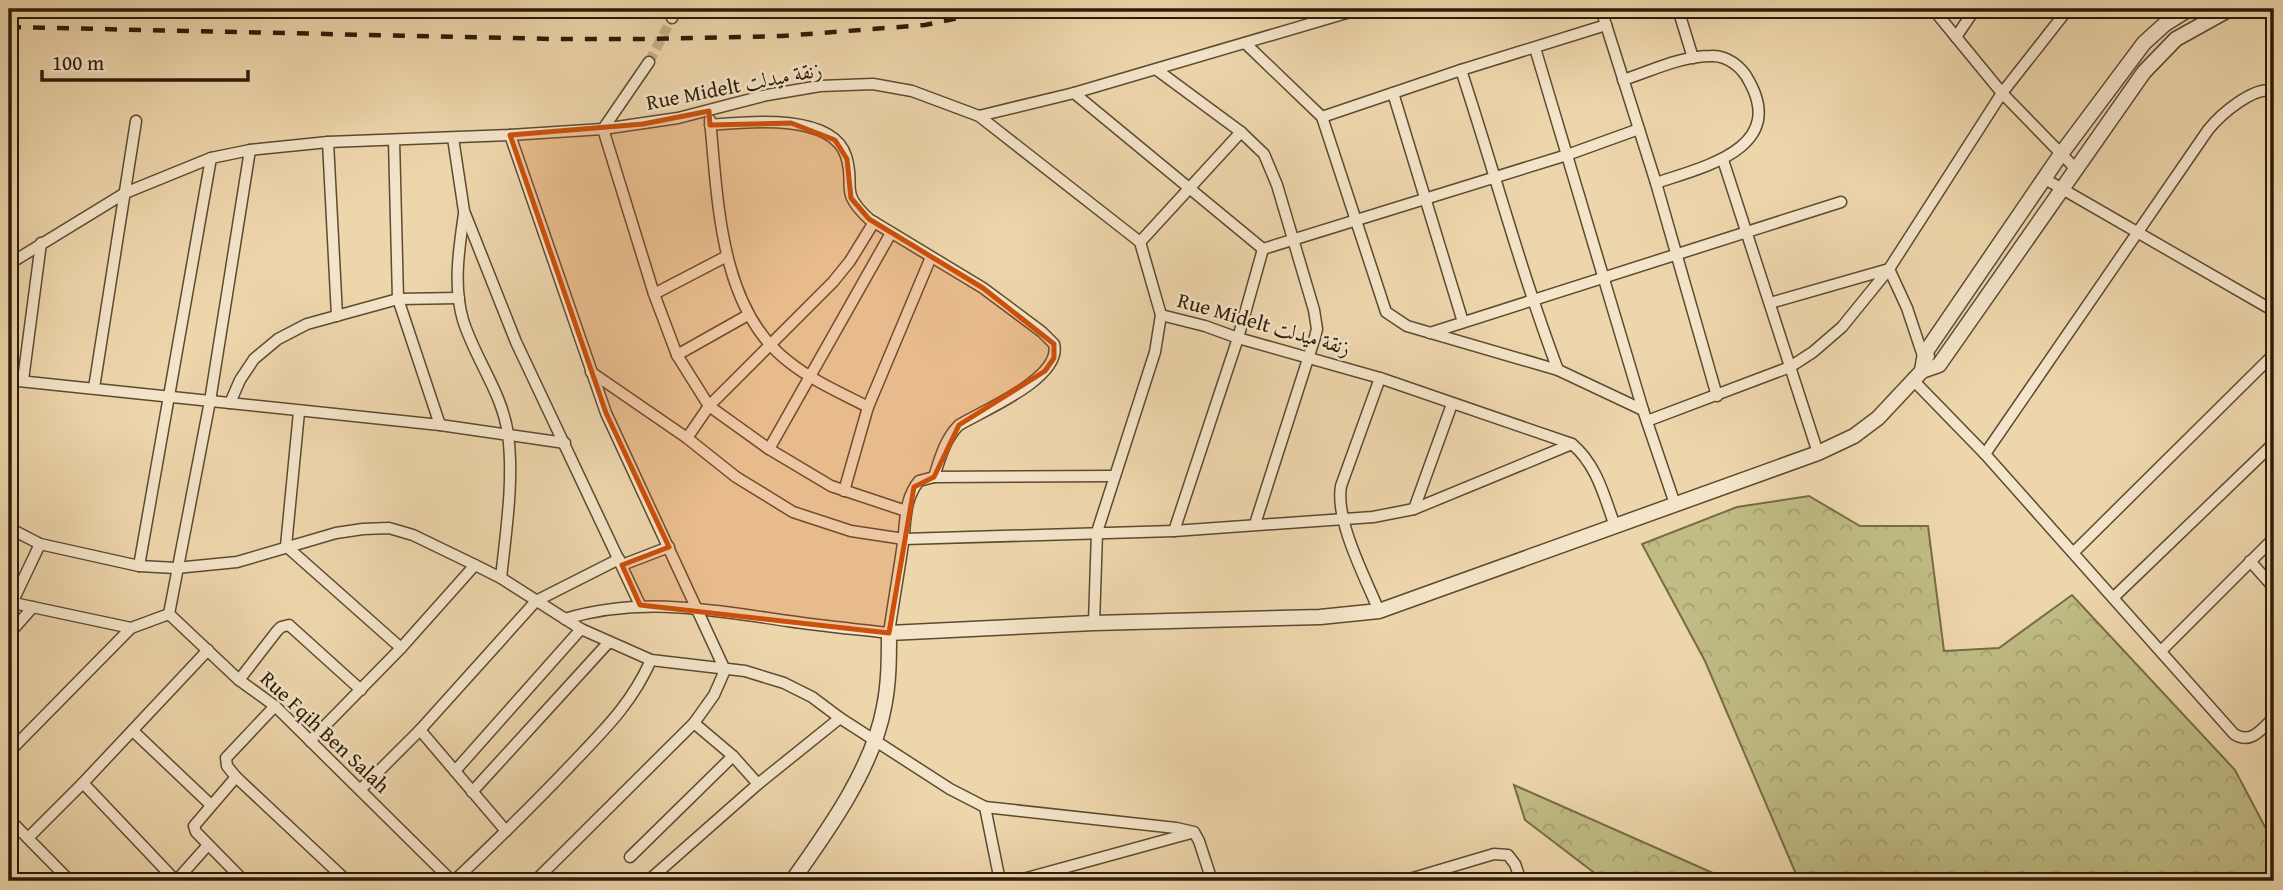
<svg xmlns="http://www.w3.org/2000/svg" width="2283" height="890" viewBox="0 0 2283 890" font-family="'Gentium Book Plus',Amiri,serif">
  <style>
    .forest { fill: url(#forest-crowns); stroke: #766c46; stroke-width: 2 }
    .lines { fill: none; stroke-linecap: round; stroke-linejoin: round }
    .minor-tunnel { stroke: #c7b18b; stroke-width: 10; stroke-dasharray: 10 5; stroke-linecap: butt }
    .minor-casing { stroke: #5c4a31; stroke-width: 13 }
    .tertiary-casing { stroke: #5c4a31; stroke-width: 17 }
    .minor { stroke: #f4e4c9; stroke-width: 10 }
    .tertiary { stroke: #f4e4c9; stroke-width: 14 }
    .rail { stroke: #2c1c08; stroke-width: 4.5; stroke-dasharray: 12 12; stroke-linecap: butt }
    .marked { fill: #cc500b; fill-opacity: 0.2; stroke: #cc500b; stroke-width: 5; stroke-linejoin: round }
    .labels { text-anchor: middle; stroke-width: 5; stroke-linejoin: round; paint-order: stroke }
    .street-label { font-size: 21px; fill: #2c1c08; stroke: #f4e4c9 }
  </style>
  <defs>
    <pattern id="forest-crowns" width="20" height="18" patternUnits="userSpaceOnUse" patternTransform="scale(1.75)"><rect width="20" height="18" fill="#c0bc84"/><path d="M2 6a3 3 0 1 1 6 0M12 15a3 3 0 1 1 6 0" fill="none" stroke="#a5a170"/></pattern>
  </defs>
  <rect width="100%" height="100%" fill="#eed6ac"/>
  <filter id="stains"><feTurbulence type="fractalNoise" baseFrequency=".00286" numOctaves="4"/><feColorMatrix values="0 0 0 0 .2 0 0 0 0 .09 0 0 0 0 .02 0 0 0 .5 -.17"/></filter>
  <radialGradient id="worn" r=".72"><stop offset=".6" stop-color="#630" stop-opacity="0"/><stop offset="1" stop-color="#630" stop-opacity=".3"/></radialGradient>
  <!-- forest -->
  <g class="forest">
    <polygon points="1809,496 1860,526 1928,526 1944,651 1999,648 2072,595 2235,770 2274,844 2274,881 1799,881 1705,661 1642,544 1737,507"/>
    <polygon points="1514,785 1731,881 1605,881 1525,820"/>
  </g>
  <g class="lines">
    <!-- minor-tunnel -->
    <polyline class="minor-tunnel" points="649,62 672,18"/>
    <defs>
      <g id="minor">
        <polyline points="1601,9 1656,183 1717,396"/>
        <polyline points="1678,9 1693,58"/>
        <polyline points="1933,9 2002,93 2075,168"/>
        <polyline points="672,18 676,9"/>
        <polyline points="1956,37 1975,9"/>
        <polyline points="1245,43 1322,117 1386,312 1407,326 1558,370 1643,410"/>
        <polyline points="1535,48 1643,410 1675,504"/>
        <polyline points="649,62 603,129 654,294 677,355 709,406 769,449 831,486 906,511"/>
        <polyline points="1157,70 1241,132 1264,154 1277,185 1314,310 1317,329 1315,337 1255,524"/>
        <path d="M1461,70C1494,170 1521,272 1558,370"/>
        <path d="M1623,80C1651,71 1681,56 1711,56C1727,55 1742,67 1749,81C1787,149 1703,167 1656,183"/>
        <polyline points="1074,93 1263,249"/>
        <polyline points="1393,93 1463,322"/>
        <polyline points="979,116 1074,93 1360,9"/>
        <polyline points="1322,117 1461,70 1606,25"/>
        <path d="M710,120C718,200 719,309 789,362C813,381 841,393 868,407"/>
        <path d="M710,125C744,122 832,112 846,156C856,188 838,190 869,219L983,288L1042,332L1054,344C1063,378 982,411 959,425C945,439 940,458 934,477"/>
        <polyline points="510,135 606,413 725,670 714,695 694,723 535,881"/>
        <polyline points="453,138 464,211 516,342 640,605"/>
        <polyline points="394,140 398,299 440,425"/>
        <polyline points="328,142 337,316"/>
        <polyline points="1723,160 1818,453"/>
        <polyline points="2045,179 2274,311"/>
        <path d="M464,214C459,248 453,286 463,320C475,359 502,392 508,434C514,481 506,531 501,578"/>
        <polyline points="1140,242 1241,132"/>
        <polyline points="1263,249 1567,155 1639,129"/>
        <polyline points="9,264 125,193 211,158 250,150 328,142 510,135 603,129 678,118 767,95 820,86 873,84 912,91 979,116 1140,242 1161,315 1155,352 1097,532 1094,623"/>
        <polyline points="654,294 727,256"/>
        <polyline points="1770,303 1889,269 1907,308 1922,353 1929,356"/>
        <path d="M1161,315L1205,326L1238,338L1380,378L1572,444C1597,465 1604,496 1615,526"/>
        <polyline points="1430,333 1841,202"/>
        <polyline points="677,355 748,315"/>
        <polyline points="591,372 687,438 736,477 793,512 851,531 904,539 1174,531 1373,517 1414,509 1572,444"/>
        <polyline points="9,380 440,425 565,443"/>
        <polyline points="23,380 41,243"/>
        <path d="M1913,380L1985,454L2234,734C2251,745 2262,729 2274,717"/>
        <polyline points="94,388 136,121"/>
        <polyline points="230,403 240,380 254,359 278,339 307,324 398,299 459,298"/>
        <polyline points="299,412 286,546 401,648"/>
        <polyline points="1647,421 1790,367 1813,352 1842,327 1889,269 2002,93 2068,9"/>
        <polyline points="687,438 709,406 833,282 850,261 874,222"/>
        <polyline points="769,449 891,233"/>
        <path d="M1985,454L2208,130C2220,115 2254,85 2274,91"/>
        <polyline points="844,491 868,407 931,257"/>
        <polyline points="1414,509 1452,404"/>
        <polyline points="9,528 40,544 139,566 176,568 237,562 336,533 363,529 389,528 413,535 475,565 501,578 581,629 651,660 745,671 784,683 812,697 840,718 950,789 985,807 1176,828 1194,832 1199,841 1212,881"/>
        <polyline points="1174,531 1238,338 1263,249"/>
        <polyline points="2074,552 2274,354"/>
        <polyline points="2250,561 2274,588"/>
        <polyline points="622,565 669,547"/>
        <polyline points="139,566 211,158"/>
        <polyline points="2114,597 2274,443"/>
        <polyline points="9,602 131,628 169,614"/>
        <polyline points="12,603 40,544"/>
        <path d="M1379,611C1365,577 1335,521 1341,486L1380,378"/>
        <polyline points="169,614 210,401 250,150"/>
        <polyline points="169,614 239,680 275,706 452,881"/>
        <path d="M565,619C642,596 711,610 788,621C821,626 855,629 889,633C893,605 898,577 902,550C906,526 903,500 919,481L934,477L1114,476"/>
        <polyline points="9,634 33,607"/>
        <polyline points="2161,651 2274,538"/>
        <polyline points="239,680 277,631 281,627 289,625 361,690"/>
        <polyline points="275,706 226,758 227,766 236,777 347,881"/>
        <polyline points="694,723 733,756 758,784"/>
        <polyline points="420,730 506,831"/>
        <polyline points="133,731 211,805"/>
        <polyline points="310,741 401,648 475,565"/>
        <polyline points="9,752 131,628"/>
        <polyline points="455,771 581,629"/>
        <polyline points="236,777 194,826 196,832 244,881"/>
        <polyline points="83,783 176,881"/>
        <polyline points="361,789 420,730 536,601 619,559"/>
        <polyline points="472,792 608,643"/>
        <polyline points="985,807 1000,881"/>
        <polyline points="9,819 70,881"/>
        <polyline points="28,838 83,783 208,650"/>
        <polyline points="630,857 733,756"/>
        <polyline points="176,881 208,845"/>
        <path d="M454,881C493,844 532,806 569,767C603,731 631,705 651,660"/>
        <polyline points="648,881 758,784 840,718"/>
        <polyline points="1016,881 1191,833"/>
        <polyline points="1403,881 1494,854 1508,855 1515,864 1521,881"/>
      </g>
      <g id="tertiary">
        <polyline points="1922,371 1925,353 2061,154 2144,43 2165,24 2189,9"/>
        <path d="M792,881C827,832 873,768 884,707C889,683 889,657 889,633L1094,623L1320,617L1379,611L1818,453L1854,436L1878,418L1922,371L1939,365L2144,72L2176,39L2230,9"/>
      </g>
    </defs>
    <!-- minor casing -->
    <use href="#minor" class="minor-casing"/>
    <!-- tertiary casing -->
    <use href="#tertiary" class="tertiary-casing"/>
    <!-- minor -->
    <use href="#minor" class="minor"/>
    <!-- tertiary -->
    <use href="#tertiary" class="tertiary"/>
    <!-- rail -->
    <polyline class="rail" points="9,27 554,39 649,39 782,36 925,25 1001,9"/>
  </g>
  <!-- marked area -->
  <path class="marked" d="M709,111L710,125L791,123L835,140L847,159L851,198L869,219L983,288L1054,344V358L1045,371L959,425L934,477L914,487L889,633L640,605L622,565L669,547L606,413L510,135L643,124Z"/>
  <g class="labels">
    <!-- street labels -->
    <g class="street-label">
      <text transform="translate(734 86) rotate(-11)" y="7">Rue Midelt زنقة ميدلت</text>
      <text transform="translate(1264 324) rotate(16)" y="7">Rue Midelt زنقة ميدلت</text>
      <text transform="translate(325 732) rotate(43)" y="7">Rue Fqih Ben Salah</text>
    </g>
  </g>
  <!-- margin -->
  <rect width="2283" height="890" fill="none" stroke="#eed6ac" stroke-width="35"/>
  <rect x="10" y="10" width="2262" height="869" fill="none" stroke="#2c1c08" stroke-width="3.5"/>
  <rect x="18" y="18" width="2248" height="855" fill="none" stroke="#2c1c08" stroke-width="2"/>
  <!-- scale -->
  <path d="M42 70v10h206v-10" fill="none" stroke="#2c1c08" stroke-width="3.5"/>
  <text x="52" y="70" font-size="21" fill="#2c1c08" stroke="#f4e4c9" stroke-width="5" paint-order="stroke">100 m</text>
  <rect width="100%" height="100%" filter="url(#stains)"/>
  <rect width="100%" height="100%" fill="url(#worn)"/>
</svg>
